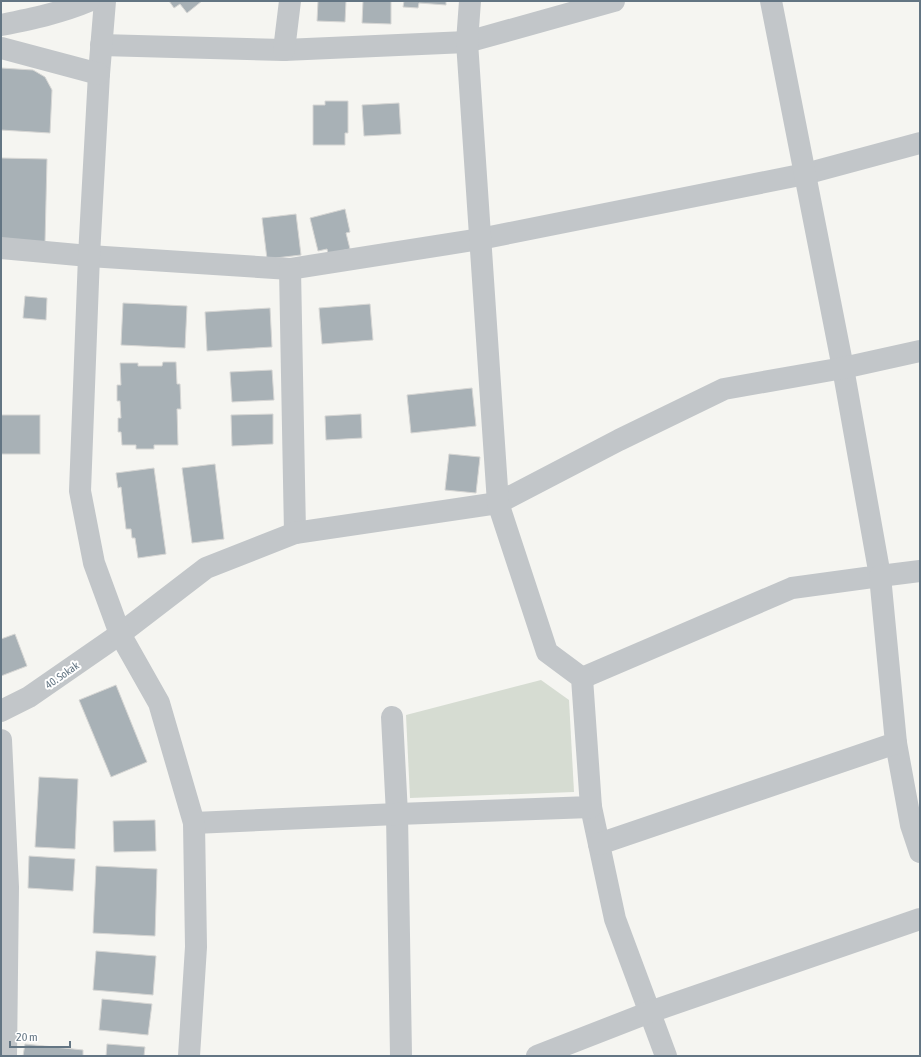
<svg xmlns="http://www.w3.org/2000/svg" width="921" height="1057" viewBox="0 0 921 1057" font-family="'Asap Condensed',sans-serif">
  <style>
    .green { fill: #d6dcd2 }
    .building { fill: #a8b1b6; stroke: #d6d6d4 }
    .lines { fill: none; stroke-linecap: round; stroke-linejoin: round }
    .minor { stroke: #c2c6c9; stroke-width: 22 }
    .tertiary { stroke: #c2c6c9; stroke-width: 22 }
    .labels { text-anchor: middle; stroke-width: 4; stroke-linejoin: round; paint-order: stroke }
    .street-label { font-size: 11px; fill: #637583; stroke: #fff }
  </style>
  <rect width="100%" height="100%" fill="#f5f5f1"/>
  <!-- green -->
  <polygon class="green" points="541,680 569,700 574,792 410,798 406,715"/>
  <!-- building -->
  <g class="building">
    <polygon points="169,1 202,1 187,13 180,4 174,8"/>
    <polygon points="318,1 346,1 345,22 317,21"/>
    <polygon points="363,1 391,1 391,24 362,23"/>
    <polygon points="404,1 446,1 446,5 419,3 418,8 403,7"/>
    <polygon points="1,68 33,70 45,77 52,90 50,133 1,130"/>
    <polygon points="325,101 348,101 348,133 345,133 345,145 313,145 313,105 325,105"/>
    <polygon points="399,103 401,134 364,136 362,105"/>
    <polygon points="1,158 47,159 45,242 1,241"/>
    <polygon points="345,209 350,232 346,233 350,249 328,254 327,249 318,251 310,218"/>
    <polygon points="296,214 301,255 267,259 262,218"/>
    <polygon points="25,296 47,298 46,320 23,318"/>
    <polygon points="123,303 187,306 185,348 121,345"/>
    <polygon points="370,304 373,340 322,344 319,308"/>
    <polygon points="270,308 272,347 207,351 205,312"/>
    <polygon points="163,362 176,362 177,384 180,384 181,409 177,409 178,445 154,445 154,449 136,449 136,445 122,445 121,432 118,432 118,418 121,418 120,401 117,401 117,385 121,385 120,363 138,363 138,366 162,366"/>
    <polygon points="272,370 274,400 232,402 230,372"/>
    <polygon points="472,388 476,426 411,433 407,395"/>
    <polygon points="273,414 273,444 232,446 231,415"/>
    <polygon points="361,414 362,438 326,440 325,416"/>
    <rect x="1" y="415" width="39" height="39"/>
    <polygon points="449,454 480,457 476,493 445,490"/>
    <polygon points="215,464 224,539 192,543 182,468"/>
    <polygon points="154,468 166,554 138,558 135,538 132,538 131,529 126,529 121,487 118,488 116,473"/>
    <polygon points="15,634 27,666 1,676 1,639"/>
    <polygon points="116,685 147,762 111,777 79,700"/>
    <polygon points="39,777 78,779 75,849 35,847"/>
    <polygon points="155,820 156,851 114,852 113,821"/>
    <polygon points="29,856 75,859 73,891 28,888"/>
    <polygon points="96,866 157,869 155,936 93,933"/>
    <polygon points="96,951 156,956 153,995 93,990"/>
    <polygon points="102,999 152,1004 148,1035 99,1030"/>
    <polygon points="25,1044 83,1050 83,1056 23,1056"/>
    <polygon points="107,1044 145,1047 144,1056 106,1056"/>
  </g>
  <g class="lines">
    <!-- minor -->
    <g class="minor">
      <polyline points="101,45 284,50 467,42 614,1"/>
      <polyline points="284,50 290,1"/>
      <polyline points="1,248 89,256 290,269 480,239 805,174 920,143"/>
      <polyline points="290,269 295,533"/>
      <polyline points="582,678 792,588 880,576 843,368 771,1"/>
      <polyline points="1,711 29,697 120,634 206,568 295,533 498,503 619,440 724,389 843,368 920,351"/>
      <polyline points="392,717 397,814 401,1056"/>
      <polyline points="1,740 8,887 6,1056"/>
      <polyline points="896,743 911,825 920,852"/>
      <polyline points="591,807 615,919 666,1056"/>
      <polyline points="194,823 397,814 591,807 582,678 547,652 498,503 467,42 470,1"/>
      <polyline points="599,844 896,743 880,576 920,571"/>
      <polyline points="537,1056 650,1012 920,919"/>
    </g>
    <!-- tertiary -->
    <g class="tertiary">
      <polyline points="105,1 99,74 89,256 80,491 94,563 120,634 159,703 194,823 196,947 189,1056"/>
      <path d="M1,25C31,19 61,13 89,1"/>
      <polyline points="1,48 99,74"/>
    </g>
  </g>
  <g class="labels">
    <!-- street labels -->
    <g class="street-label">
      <text transform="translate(62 675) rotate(-35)" y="4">40. Sokak</text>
    </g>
  </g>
  <!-- border -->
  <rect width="921" height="1057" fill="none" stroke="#637583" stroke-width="4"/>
  <!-- scale -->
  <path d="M10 1041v6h60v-6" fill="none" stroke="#637583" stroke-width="2"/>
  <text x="16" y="1041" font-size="12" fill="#637583" stroke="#ffffff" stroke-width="3" paint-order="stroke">20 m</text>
</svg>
